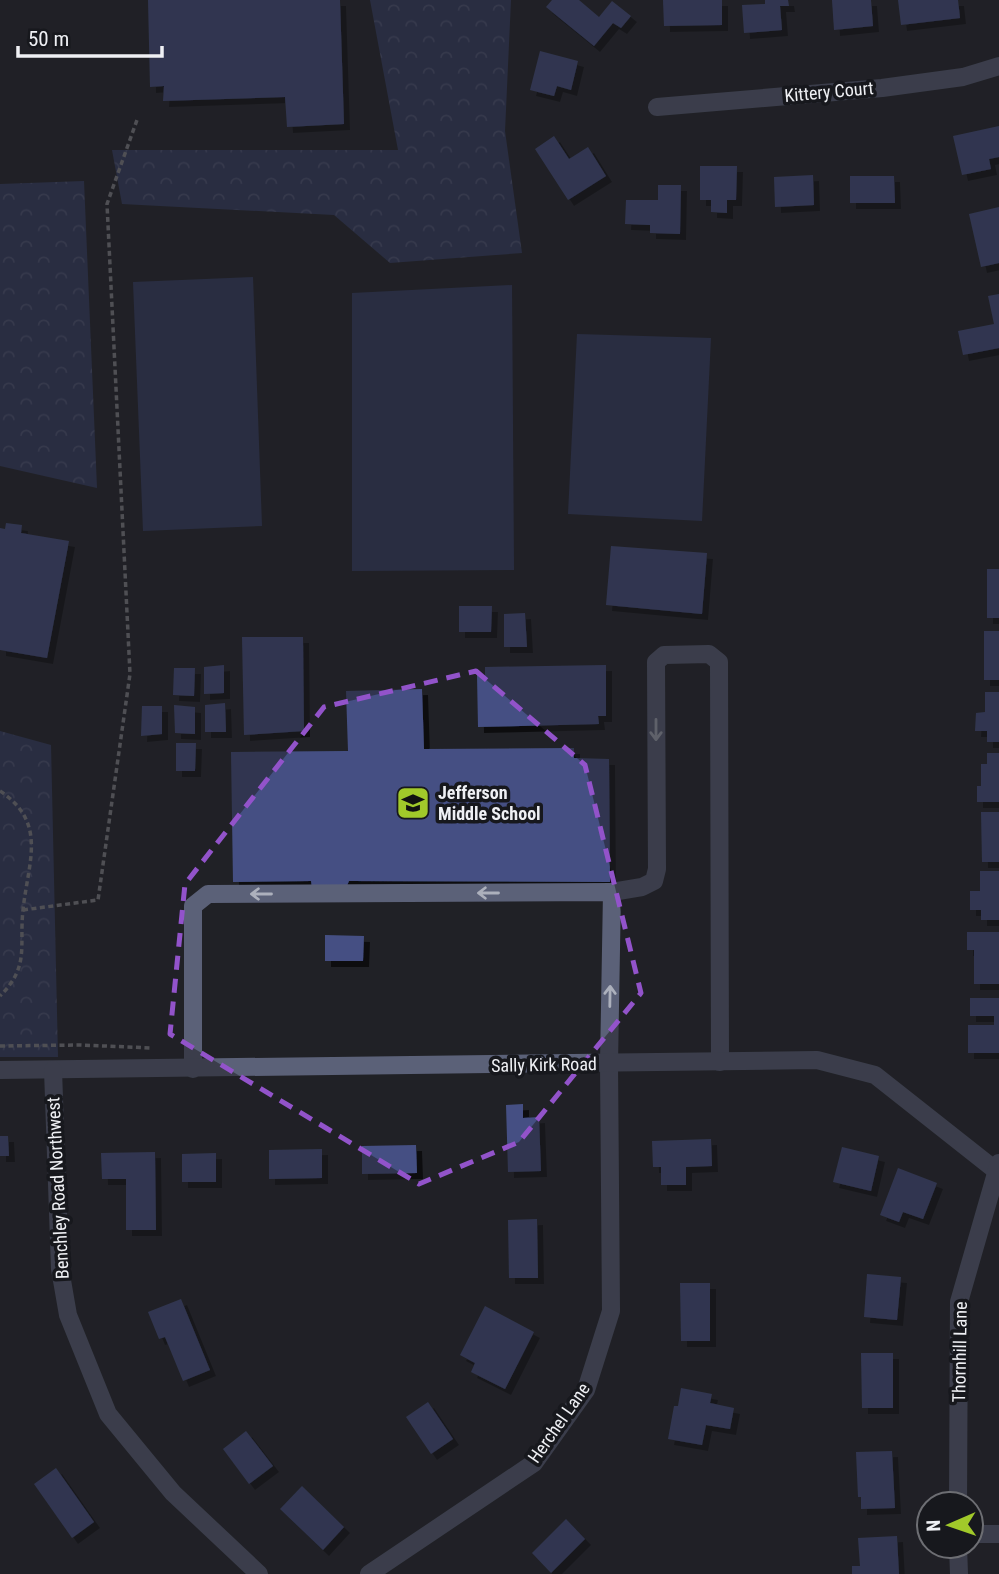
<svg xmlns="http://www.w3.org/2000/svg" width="999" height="1574" viewBox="0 0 999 1574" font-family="'Roboto Condensed',sans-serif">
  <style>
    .green { fill: #333c63 }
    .park { fill: url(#park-crowns) }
    .building { fill: #455083; filter: url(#shadow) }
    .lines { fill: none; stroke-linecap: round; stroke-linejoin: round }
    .path { stroke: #87888c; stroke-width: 3.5; stroke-dasharray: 5 3.5; stroke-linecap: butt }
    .minor { stroke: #5b6178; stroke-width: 18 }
    .oneway { stroke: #acb0bc }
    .marked { fill: none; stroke: #9253ca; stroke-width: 5; stroke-dasharray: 14 9; stroke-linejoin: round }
    .labels { text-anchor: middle; stroke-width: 7; stroke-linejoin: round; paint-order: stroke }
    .street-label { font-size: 18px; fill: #eff0f4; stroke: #17181d }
    .poi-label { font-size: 18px; font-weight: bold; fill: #eff0f4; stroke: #17181d; text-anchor: start }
  </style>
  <defs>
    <pattern id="park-crowns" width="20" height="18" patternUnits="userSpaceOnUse" patternTransform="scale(1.75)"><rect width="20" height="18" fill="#333c63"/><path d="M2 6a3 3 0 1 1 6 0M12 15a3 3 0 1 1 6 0" fill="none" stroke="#51587a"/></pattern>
    <filter id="shadow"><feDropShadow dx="6" dy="6" stdDeviation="0" flood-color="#0009"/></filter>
  </defs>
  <rect width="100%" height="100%" fill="#202126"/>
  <!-- green -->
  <g class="green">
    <polygon points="253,277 262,526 143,531 133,282"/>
    <polygon points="512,285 514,570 352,571 352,293"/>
    <polygon points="577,334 711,338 702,521 568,514"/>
  </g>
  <!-- park -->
  <g class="park">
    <polygon points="370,0 511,0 505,131 522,253 390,263 334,215 122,204 112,150 398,150"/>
    <polygon points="84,181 97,488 0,466 0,184"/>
    <polygon points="0,731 51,745 58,1057 0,1057"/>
  </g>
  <!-- building -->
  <g class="building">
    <polygon points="148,0 340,0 344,124 287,127 285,97 163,101 164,86 150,87"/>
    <polygon points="552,0 579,0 599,17 612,1 631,16 621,28 613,23 594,46 546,7"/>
    <polygon points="663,0 722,0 722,25 664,26"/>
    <polygon points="765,0 788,0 789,6 780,6 782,30 744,33 742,5 765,4"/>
    <polygon points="832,0 871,0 873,26 834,30"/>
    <polygon points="898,0 958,0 960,18 901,25"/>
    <polygon points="540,51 578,61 571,90 557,86 554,96 530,90"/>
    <polygon points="999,126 999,157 989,159 991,169 962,175 953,136"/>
    <polygon points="554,136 569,159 588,147 606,176 568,200 535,149"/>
    <polygon points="700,166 737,166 736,200 727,200 727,213 711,212 711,200 700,200"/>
    <polygon points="813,175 814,205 775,207 774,177"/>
    <polygon points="850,176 894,176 895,203 850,203"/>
    <polygon points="658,185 681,185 680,234 650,233 650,225 625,224 626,200 658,200"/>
    <polygon points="999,207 999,263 981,267 969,214"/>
    <polygon points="999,294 999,348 963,355 958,331 994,324 988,296"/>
    <polygon points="6,523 22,525 21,533 69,541 47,658 0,650 0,528 5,529"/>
    <polygon points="611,546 707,553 702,614 606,605"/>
    <rect x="987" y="569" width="12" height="49"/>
    <polygon points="459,606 492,606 491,632 459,632"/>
    <polygon points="525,613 527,647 504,647 504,614"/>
    <rect x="984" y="631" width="15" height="49"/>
    <polygon points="242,637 303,637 304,731 244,735"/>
    <polygon points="224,665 224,693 204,694 204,667"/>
    <polygon points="606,665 606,716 598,716 599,724 478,727 477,675 485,675 485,667"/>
    <polygon points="174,668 195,668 194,696 173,695"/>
    <polygon points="422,689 424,749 574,748 574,758 609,759 610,882 349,881 346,888 312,888 311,881 233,882 231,752 348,751 346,691"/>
    <polygon points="985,692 999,692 999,742 987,742 987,731 975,731 976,713 985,712"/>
    <polygon points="225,703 226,732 205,732 205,705"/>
    <polygon points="174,705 195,707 195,734 175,733"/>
    <polygon points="142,706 162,706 162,734 141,736"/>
    <polygon points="176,743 196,743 195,771 176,771"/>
    <polygon points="987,753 999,753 999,802 977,802 977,786 981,786 981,764 987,764"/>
    <polygon points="981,812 999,812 999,862 982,862"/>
    <polygon points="980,871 999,871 999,920 981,920 981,910 970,910 970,891 980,891"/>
    <polygon points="967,932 999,932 999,984 974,984 974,950 967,950"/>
    <polygon points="325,935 364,936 363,961 325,961"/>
    <polygon points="970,998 999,998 999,1053 968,1053 968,1025 994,1025 994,1016 970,1016"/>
    <polygon points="523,1104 523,1118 539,1117 541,1171 508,1172 506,1105"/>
    <polygon points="0,1136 8,1136 9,1156 0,1156"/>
    <polygon points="711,1139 712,1166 686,1167 686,1185 661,1185 661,1167 653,1167 652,1141"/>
    <polygon points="416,1145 417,1173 362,1174 362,1146"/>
    <polygon points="842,1147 879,1156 871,1191 833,1182"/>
    <polygon points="322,1149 322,1178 269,1179 269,1150"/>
    <polygon points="155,1152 156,1230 126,1230 126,1179 102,1179 101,1153"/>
    <polygon points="216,1153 216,1182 182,1182 182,1154"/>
    <polygon points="898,1168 937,1183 923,1219 903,1212 899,1222 880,1215"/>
    <polygon points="537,1219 538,1278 509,1278 508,1220"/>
    <polygon points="867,1274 901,1277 897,1320 864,1317"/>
    <polygon points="680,1283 710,1283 710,1341 681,1341"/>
    <polygon points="181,1299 210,1370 183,1381 165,1337 159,1339 148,1312"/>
    <polygon points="485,1306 534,1332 505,1389 471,1372 475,1363 460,1355"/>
    <polygon points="861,1353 893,1353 893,1408 862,1408"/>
    <polygon points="681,1388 712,1394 710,1403 734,1408 730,1429 706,1425 702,1445 668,1439 674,1406 678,1406"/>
    <polygon points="428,1402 453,1439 431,1454 406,1417"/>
    <polygon points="246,1431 273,1466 249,1484 223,1449"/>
    <polygon points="892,1451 895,1508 861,1509 861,1497 858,1497 856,1452"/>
    <polygon points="56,1468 94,1522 72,1538 34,1484"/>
    <polygon points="302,1486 344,1527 323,1550 280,1509"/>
    <polygon points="566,1519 585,1539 551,1573 532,1553"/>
    <polygon points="897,1536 899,1574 852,1574 852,1566 860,1566 858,1538"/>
  </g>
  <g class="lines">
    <!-- path -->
    <g class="path">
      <path d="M0,791C48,823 28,862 23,910C19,947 30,966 0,996"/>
      <polyline points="23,910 98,900 130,674 107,204 137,120"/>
      <polyline points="0,1046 81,1045 152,1048"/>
    </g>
    <!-- minor -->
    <g class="minor">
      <polyline points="657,107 882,88 963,77 999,66"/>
      <polyline points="612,892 642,887 654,881 657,869 656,662 664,655 709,654 719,662 720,1062"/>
      <polyline points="193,1069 193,906 208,894 612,892 609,1064 611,1311 586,1390 534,1463 369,1574"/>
      <polyline points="0,1070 817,1060 875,1075 999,1173"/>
      <polyline points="53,1070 60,1269 68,1315 108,1414 173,1493 259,1574"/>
      <polyline points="958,1504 959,1302 999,1163"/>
      <polyline points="971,1534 999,1534"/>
      <polyline points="958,1546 959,1574"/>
    </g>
  </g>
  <!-- one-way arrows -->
  <defs><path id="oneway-shaft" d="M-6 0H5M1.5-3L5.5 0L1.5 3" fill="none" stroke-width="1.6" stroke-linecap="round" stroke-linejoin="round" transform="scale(1.75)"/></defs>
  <g class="oneway">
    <use href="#oneway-shaft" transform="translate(656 730) rotate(90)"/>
    <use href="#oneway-shaft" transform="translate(488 893) rotate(180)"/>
    <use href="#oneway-shaft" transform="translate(261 894) rotate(180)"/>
    <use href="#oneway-shaft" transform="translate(610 996) rotate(-89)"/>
  </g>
  <!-- marked area -->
  <path d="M0 0H999V1574H0ZM476,671L585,765L641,993L519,1142L419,1184L170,1034L185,884L324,707Z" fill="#202126" fill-opacity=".55" fill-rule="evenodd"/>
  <path class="marked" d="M476,671L585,765L641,993L519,1142L419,1184L170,1034L185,884L324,707Z"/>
  <!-- icons -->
  <defs>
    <symbol id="school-square" viewBox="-11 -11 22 22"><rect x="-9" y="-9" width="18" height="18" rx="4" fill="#a1c92a" stroke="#17181d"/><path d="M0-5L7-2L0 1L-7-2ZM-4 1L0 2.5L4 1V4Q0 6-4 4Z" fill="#111"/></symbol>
  </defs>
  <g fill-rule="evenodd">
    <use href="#school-square" x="394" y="784" width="38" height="38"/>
  </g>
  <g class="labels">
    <!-- street labels -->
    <g class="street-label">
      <text transform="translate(829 92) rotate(-5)" y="6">Kittery Court</text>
      <text transform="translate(544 1065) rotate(-1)" y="6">Sally Kirk Road</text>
      <text transform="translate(58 1188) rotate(-93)" y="6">Benchley Road Northwest</text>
      <text transform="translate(960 1352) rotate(-89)" y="6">Thornhill Lane</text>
      <text transform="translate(559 1423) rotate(-55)" y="6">Herchel Lane</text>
    </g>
    <!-- poi labels -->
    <g class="poi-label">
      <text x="438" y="799">Jefferson<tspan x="438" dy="21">Middle School</tspan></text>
    </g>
  </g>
  <!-- north arrow -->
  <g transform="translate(950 1525) rotate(268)"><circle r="33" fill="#17181d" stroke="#6d6e73" stroke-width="2"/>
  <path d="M0-5L12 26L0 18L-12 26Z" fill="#a1c92a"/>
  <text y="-10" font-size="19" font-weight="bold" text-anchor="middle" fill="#eff0f4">N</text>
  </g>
  <!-- scale -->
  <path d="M18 46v10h144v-10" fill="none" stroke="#eff0f4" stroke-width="3.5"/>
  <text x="28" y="46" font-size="21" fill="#eff0f4" stroke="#17181d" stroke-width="5" paint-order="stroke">50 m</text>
</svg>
